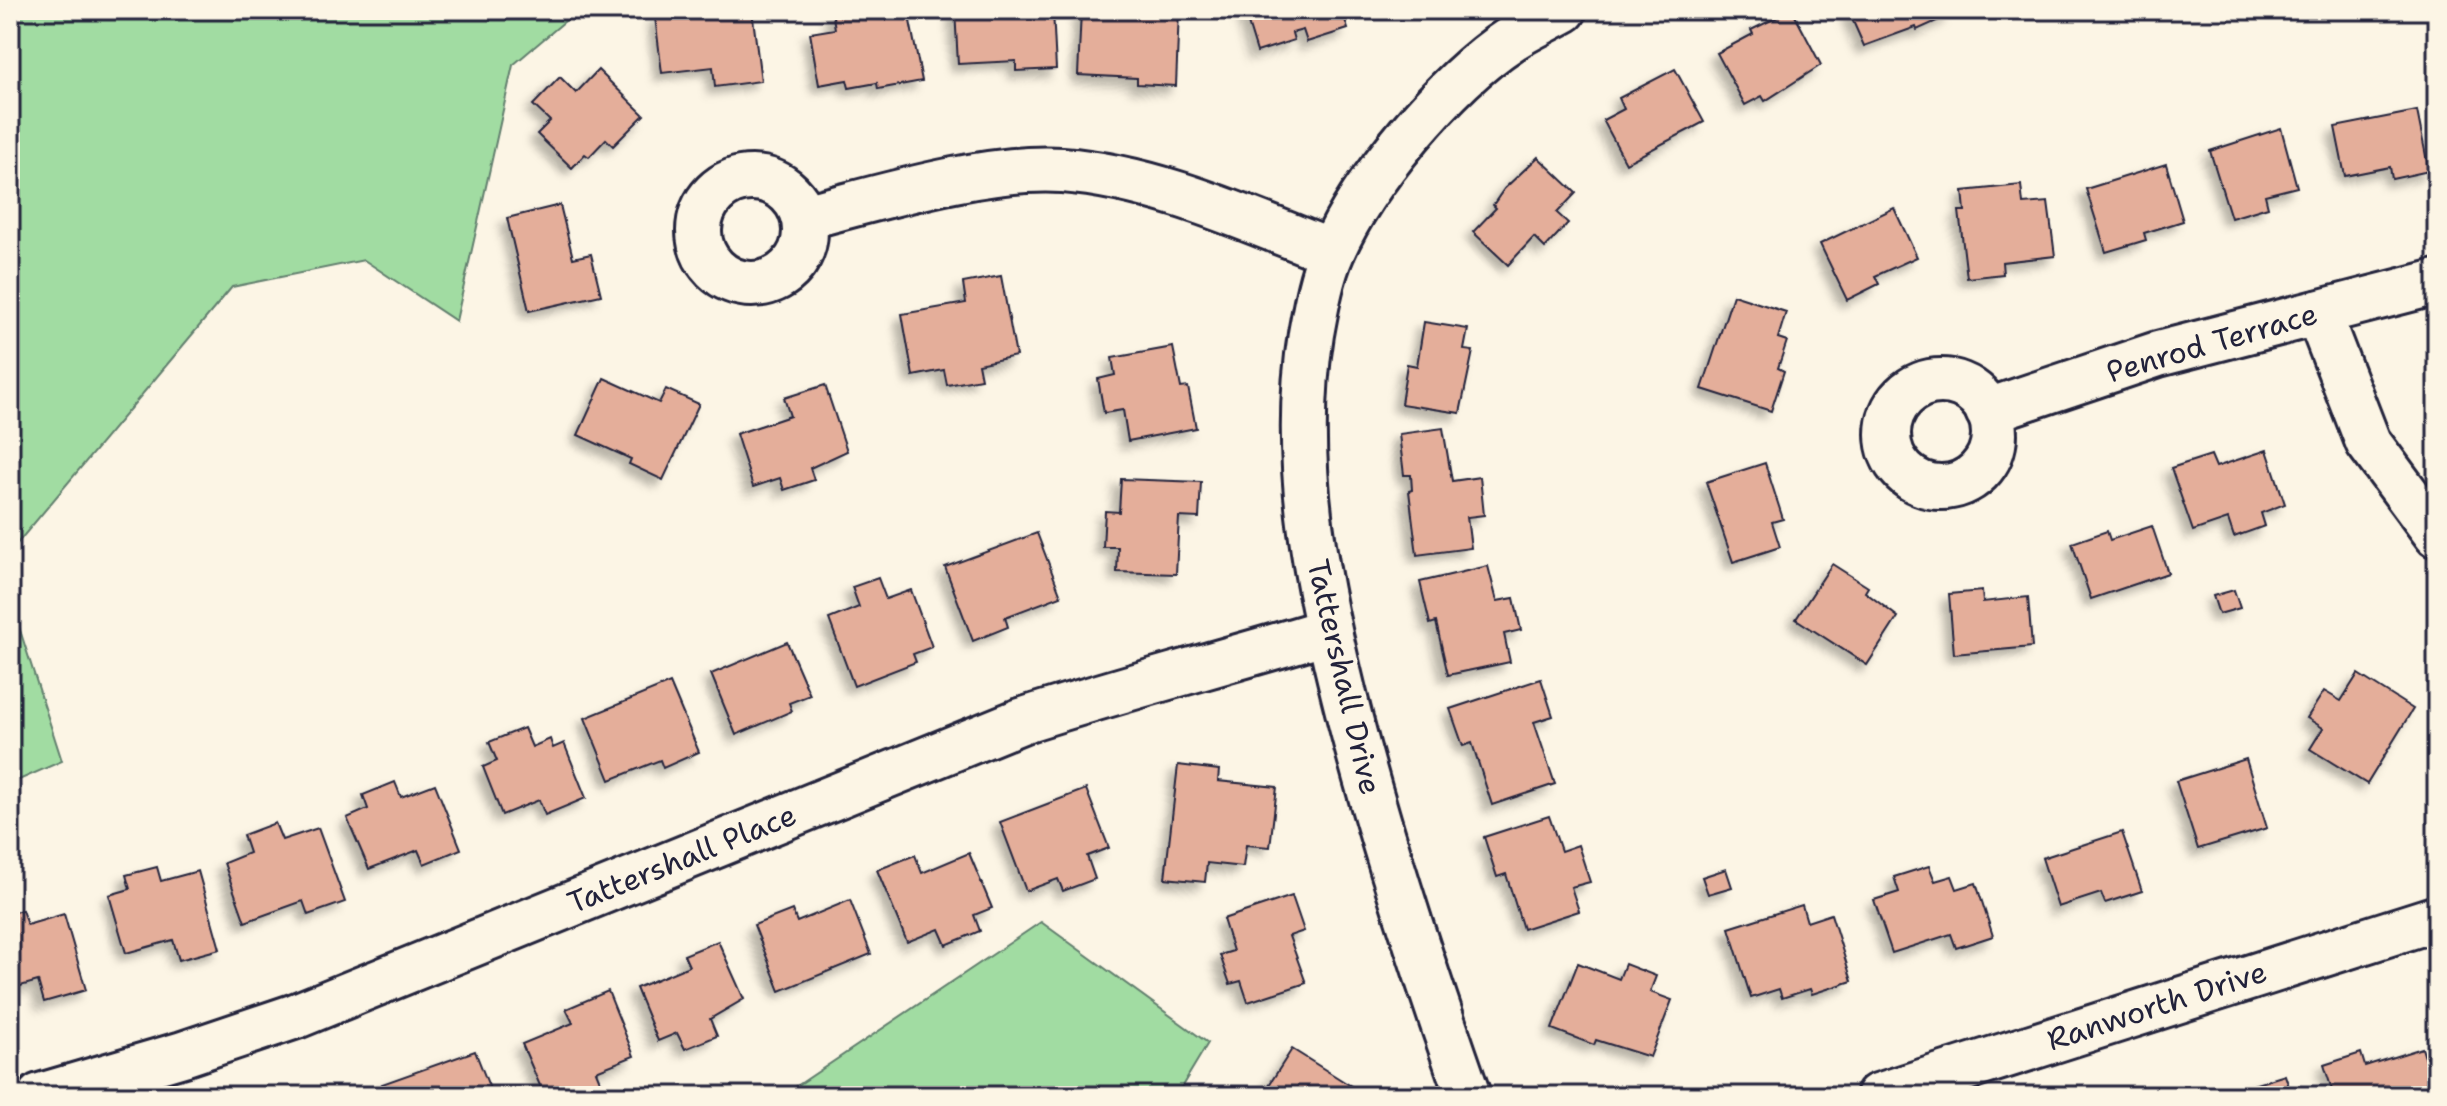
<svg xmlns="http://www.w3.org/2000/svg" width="2447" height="1106" viewBox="0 0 2447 1106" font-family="'Shantell Sans',sans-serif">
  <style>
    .green { fill: #a1dca2; stroke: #627f6e; stroke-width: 2 }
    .building { fill: #e4ae9a; stroke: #22223b; stroke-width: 2; filter: url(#shadow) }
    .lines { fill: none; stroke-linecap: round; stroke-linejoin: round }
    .minor-casing { stroke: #22223b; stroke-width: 50 }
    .minor { stroke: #fcf5e5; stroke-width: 44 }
    .labels { text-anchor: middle; stroke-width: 8; stroke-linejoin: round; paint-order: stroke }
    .street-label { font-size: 30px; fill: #22223b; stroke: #fcf5e5 }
  </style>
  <defs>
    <filter id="shadow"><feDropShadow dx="-7" dy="7" stdDeviation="4" flood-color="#0004"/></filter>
  </defs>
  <rect width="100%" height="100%" fill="#fcf5e5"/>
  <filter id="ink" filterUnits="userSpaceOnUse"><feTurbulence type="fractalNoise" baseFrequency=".0125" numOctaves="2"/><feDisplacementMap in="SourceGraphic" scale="16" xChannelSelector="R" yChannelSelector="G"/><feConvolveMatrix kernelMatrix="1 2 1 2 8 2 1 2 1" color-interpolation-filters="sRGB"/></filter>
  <g filter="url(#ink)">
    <!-- green -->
    <g class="green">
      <polygon points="10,10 578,10 513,65 456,321 364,260 232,287 10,552"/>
      <polygon points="10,599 62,761 10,784"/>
      <polygon points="1041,922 1208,1043 1176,1096 782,1096"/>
    </g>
    <!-- building -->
    <g class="building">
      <polygon points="676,10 752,10 761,81 715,87 713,67 662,73 655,17 677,14"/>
      <polygon points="832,10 867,10 869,18 908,11 922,81 878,89 877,83 849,88 847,80 819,85 810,33 835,29"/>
      <polygon points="955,10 1053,10 1056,69 1016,71 1016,61 958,64"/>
      <polygon points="1102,10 1179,10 1176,86 1137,84 1137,78 1078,75 1081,11"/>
      <polygon points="1244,10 1342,10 1348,29 1307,42 1303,30 1292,33 1294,40 1257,52"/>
      <polygon points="1792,10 1821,65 1765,101 1762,96 1745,105 1717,53 1753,34 1751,30"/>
      <polygon points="1848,10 1948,10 1950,15 1917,30 1916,27 1864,46"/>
      <polygon points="1675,69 1704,122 1626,163 1603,120 1624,109 1619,98"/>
      <polygon points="598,70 644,115 613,146 606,139 589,157 585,154 572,168 537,134 550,121 533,105 560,77 576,93"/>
      <polygon points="2417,111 2429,171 2392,179 2390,167 2345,176 2335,127"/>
      <polygon points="2281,128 2297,187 2265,195 2268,207 2231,218 2210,151"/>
      <polygon points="1538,157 1576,193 1557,213 1568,223 1545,248 1534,237 1508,265 1473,232 1496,208 1493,205 1504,189"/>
      <polygon points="2166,164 2183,221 2144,233 2146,240 2106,252 2086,189"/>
      <polygon points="2021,185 2023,204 2048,202 2055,256 2002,262 2003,274 1967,278 1959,211 1965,211 1963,191"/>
      <polygon points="560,205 573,258 591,254 601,295 529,311 507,218"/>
      <polygon points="1894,208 1917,257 1875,276 1879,284 1847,300 1820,244"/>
      <polygon points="1001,276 1016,356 978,364 981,379 947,385 944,370 913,376 902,314 966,303 963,283"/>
      <polygon points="1733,295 1786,312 1778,338 1787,341 1778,368 1784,371 1771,411 1702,389"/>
      <polygon points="1424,322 1468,329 1464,350 1473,351 1460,413 1401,404 1407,364 1417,366"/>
      <polygon points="1173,347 1181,388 1188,387 1196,428 1128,441 1123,410 1104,413 1098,379 1115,375 1112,358"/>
      <polygon points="604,378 659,403 666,389 699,404 663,480 629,464 631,459 578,435"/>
      <polygon points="825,385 847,451 810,468 814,480 784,490 780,478 753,487 736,434 790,416 784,398"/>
      <polygon points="1443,428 1452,481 1480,477 1484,515 1467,517 1471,548 1417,555 1409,491 1412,490 1411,475 1404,475 1399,434"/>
      <polygon points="2267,450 2285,504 2261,513 2265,526 2234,537 2228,519 2193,531 2171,468 2211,455 2216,467"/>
      <polygon points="1765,463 1783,519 1772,522 1780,547 1733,562 1706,482"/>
      <polygon points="1121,479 1201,482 1199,518 1179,517 1176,574 1117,572 1118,547 1103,547 1105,511 1119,512"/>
      <polygon points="2152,526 2168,573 2091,599 2072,543 2107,531 2110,540"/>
      <polygon points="1037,533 1061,596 1005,617 1008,627 973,641 945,567"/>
      <polygon points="1832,564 1868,587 1865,592 1898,617 1867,665 1796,619"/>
      <polygon points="1488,566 1497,601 1514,598 1521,630 1504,634 1510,662 1448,675 1436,622 1430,624 1420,582"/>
      <polygon points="878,578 886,599 911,590 932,647 913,654 916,662 854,686 829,619 859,607 852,587"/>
      <polygon points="2234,590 2240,608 2219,614 2213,596"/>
      <polygon points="1982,591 1983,602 2028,597 2032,647 1954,654 1949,594"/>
      <polygon points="787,642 810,695 789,703 792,711 736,735 711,674"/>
      <polygon points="2358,674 2413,709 2367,784 2310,749 2323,728 2307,718 2324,691 2341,701"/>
      <polygon points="1541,679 1553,716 1534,722 1555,784 1492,805 1472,743 1463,746 1450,709"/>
      <polygon points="670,683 699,752 663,768 660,760 610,780 585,718"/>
      <polygon points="524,728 532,747 550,739 553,748 564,743 586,798 545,815 539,800 502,815 483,767 497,761 489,742"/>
      <polygon points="2246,759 2267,828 2198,849 2176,781"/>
      <polygon points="1178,765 1219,770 1218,781 1277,787 1270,847 1246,845 1243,867 1207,863 1205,882 1165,878"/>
      <polygon points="395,782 401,797 435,784 461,849 424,864 418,850 369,869 347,818 368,809 363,795"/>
      <polygon points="1086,789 1109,848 1087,856 1095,879 1063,891 1058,879 1026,891 1000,822"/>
      <polygon points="1549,816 1561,851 1578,845 1590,882 1571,887 1579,911 1523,929 1506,874 1497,877 1484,837"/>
      <polygon points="275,823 282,840 318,828 345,902 308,915 303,901 245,922 224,863 249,853 243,835"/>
      <polygon points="2122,832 2142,891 2105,903 2101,893 2058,907 2042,858"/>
      <polygon points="969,853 992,908 974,915 980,931 946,945 939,929 907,942 877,870 915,855 922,873"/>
      <polygon points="1929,866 1935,881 1952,876 1957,889 1976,883 1993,936 1956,948 1951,934 1892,953 1874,900 1899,892 1894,877"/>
      <polygon points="157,867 161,881 198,871 220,949 179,960 173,940 126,953 109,895 130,889 126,875"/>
      <polygon points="1726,869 1732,887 1708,894 1702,877"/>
      <polygon points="1292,896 1304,931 1289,936 1306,983 1248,1002 1241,981 1230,984 1220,955 1233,951 1223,919"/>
      <polygon points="850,900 871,954 780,991 754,925 792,910 797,922"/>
      <polygon points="1802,905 1807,922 1831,914 1852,981 1812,994 1810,989 1782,998 1779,989 1751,998 1729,928"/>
      <polygon points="22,910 27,925 64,914 86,990 44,1002 38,981 10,989 10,913"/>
      <polygon points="718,941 744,999 710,1019 717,1036 685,1049 677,1033 658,1041 636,988 689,966 684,955"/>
      <polygon points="1578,963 1619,979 1625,964 1656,976 1650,992 1672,1000 1650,1057 1596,1040 1594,1045 1552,1029"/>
      <polygon points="608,991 634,1056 596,1071 603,1088 585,1096 572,1096 567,1085 544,1095 522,1044 573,1023 566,1009"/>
      <polygon points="2422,1048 2437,1096 2334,1096 2324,1065 2361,1053 2365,1066"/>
      <polygon points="1292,1049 1351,1086 1345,1096 1262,1096"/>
      <polygon points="475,1051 492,1094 386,1096 382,1084"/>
      <polygon points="2285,1075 2292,1096 2253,1096 2250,1086"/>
    </g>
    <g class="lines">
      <defs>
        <g id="minor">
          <circle cx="752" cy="231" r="53"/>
          <path d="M804,217C879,198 985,165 1062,170C1155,177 1246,219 1331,252"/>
          <polyline points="2318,313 2368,442 2437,535"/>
          <circle cx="1941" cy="434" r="53"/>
          <polyline points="1988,411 2158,354 2437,282"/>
          <path d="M40,1096L183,1054L296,1016L1021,721C1123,688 1225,662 1327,631"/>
          <path d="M1468,1096C1424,971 1383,847 1350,719C1318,594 1290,463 1311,334C1316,307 1321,277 1332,252C1363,181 1447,81 1511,39C1528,28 1546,20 1564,10"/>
          <polyline points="1878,1096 2437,918"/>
        </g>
      </defs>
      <!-- minor casing -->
      <use href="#minor" class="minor-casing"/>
      <!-- minor -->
      <use href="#minor" class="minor"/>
    </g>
  </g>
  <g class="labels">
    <!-- street labels -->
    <g class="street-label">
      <text transform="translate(2212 343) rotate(-16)" y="10">Penrod Terrace</text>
      <text transform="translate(1344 677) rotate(77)" y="10">Tattershall Drive</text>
      <text transform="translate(682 859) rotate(-22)" y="10">Tattershall Place</text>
      <text transform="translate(2157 1006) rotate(-18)" y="10">Ranworth Drive</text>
    </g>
  </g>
  <!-- margin -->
  <rect width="2447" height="1106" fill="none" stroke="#fcf5e5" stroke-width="40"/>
  <rect x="20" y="20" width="2407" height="1066" fill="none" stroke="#22223b" stroke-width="3" filter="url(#ink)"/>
</svg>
